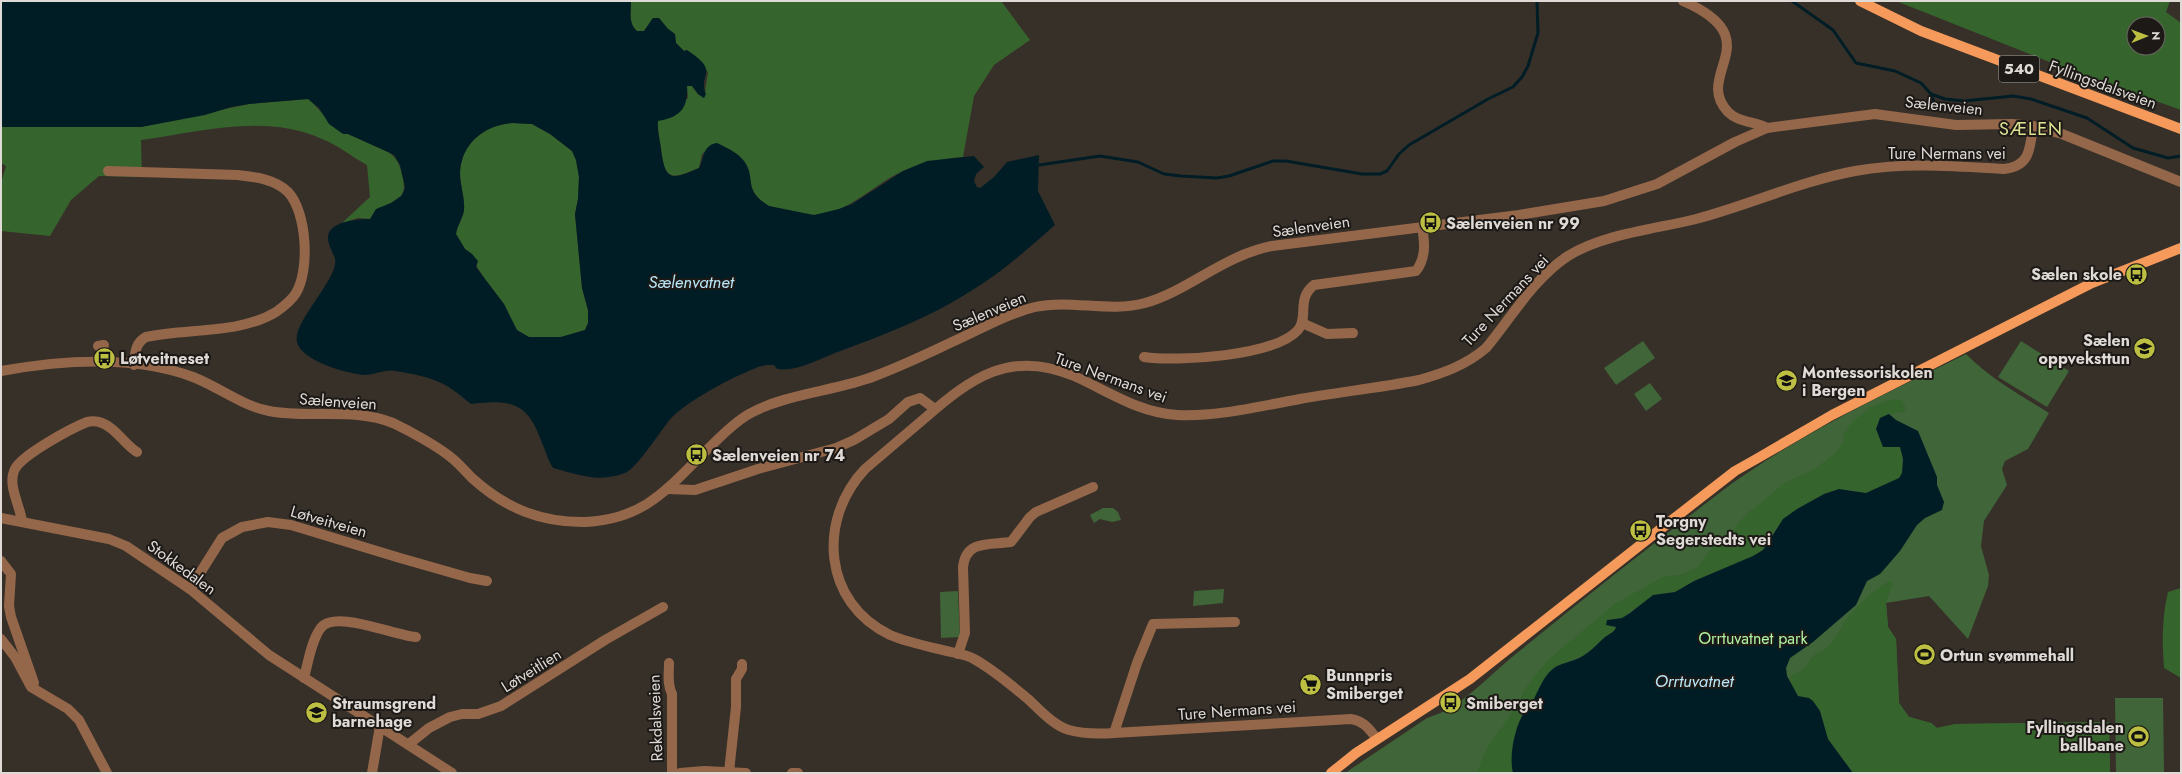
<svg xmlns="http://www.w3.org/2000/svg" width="2182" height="774" viewBox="0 0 2182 774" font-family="Jost,sans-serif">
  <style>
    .green { fill: #3f6538 }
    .forest { fill: #36642d; fill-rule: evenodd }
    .water { fill: #001d26; fill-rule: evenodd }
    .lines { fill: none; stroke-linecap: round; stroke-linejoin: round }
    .stream { stroke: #001d26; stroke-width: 3 }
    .minor { stroke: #94674a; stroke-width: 10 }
    .major { stroke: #f59a5a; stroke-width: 10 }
    .labels { text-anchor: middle; stroke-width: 4; stroke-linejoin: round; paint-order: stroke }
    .shield { fill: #1c1916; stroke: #a4a09c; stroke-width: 1 }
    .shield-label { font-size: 15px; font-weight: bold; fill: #dfdad6 }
    .street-label { font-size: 16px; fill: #dfdad6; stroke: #1c1916 }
    .poi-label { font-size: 16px; font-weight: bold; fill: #dfdad6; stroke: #1c1916; text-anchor: start }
    .park-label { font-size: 16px; fill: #b0f4a3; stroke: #1c1916 }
    .water-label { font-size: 17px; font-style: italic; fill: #b9e6f7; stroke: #1c1916 }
    .quarter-label { font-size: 18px; letter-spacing: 1px; fill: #dee192; stroke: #1c1916 }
  </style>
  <rect width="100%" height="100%" fill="#373029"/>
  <!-- green -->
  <g class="green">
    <polygon points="1643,341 1655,358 1616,385 1604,368"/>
    <polygon points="2021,341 2069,371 2047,407 1998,377"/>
    <path d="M1966,354C1991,379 2020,395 2049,413L2028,449L2005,461L2002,469L2007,485L1984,521L1981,546L1989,575L1988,586L1968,639L1929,596L1886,603L1888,627L1896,639L1899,703L1909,717L1931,723L1937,728L1956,724L2109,722L2110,773H1345L1427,718C1462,708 1489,675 1517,653C1583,599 1650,546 1718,494C1793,437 1881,396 1966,354Z"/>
    <polygon points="1650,383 1662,399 1646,411 1634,394"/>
    <polygon points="1103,508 1113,508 1118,512 1121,520 1112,522 1100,519 1094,523 1090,515"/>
    <polygon points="1224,589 1223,603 1193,606 1194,591"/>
    <polygon points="958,591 960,637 941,638 940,592"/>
    <polygon points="2115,698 2163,698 2164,773 2116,773"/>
  </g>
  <!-- forest -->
  <g class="forest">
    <path d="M631,1H1001L1030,40L994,65L974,96L963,157C942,159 923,162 903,171C872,185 850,213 814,215C799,216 783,209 769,206C755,198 750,189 749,173L714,144L702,154L699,168C672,179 665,182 661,149C660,140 657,130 658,121L688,98L687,86H692L698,94L704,98L708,72L687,50L684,51L676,43L675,34L668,29L659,18H653L644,31H637C628,23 631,12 631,1Z"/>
    <path d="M1896,1H2170L2166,12L2181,23V110L2075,72ZM2134,24H2158V48H2134Z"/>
    <path d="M308,99C320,108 335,133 348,134L388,152C397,158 400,165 402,175C411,208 385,197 370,219L358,218L342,223L370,197L367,165C352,157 338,145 322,139C265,113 200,132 141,140L142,177L99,176L71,200L50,236L1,231V183L6,166L1,163V127H141L249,104Z"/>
    <path d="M512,123L532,124L550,134L572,151L576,160L579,177L578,199L575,214L582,288L588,310V323L585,330C565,336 534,347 517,330C510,323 509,311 503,303C491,286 478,274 472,254L465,249L456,234C457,226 463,218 464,210C465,198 460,185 460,173C461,143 485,125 512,123Z"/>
    <path d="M1895,399L1901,400L1906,408L1904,412L1889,414L1876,429L1883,447H1900L1903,459L1902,473L1899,478L1866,493L1851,490L1824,494L1797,509L1773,531L1770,541L1763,550L1753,556L1694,581L1675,592L1653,595L1622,618H1610L1614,627H1616L1615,630C1608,636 1602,643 1595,649C1585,656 1572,658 1562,665C1547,675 1541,687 1533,701C1530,706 1525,711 1522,716C1514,731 1509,757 1513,773H1477L1486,750L1518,704L1526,687L1548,660L1616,603L1665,576L1680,575L1698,567L1715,544L1732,531L1750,510L1755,508L1786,482L1813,470L1836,453L1843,442V434L1852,423L1870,407Z"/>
    <path d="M1889,581L1893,583L1886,603L1888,627L1896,639L1899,703L1909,717L1931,723L1937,728L1956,724L2109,722L2110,773H1853L1828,739L1820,711L1809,698L1798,696L1789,680L1793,674L1803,670L1816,653C1832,650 1839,629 1848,617C1860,603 1874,591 1889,581Z"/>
    <path d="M2181,588V678L2164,668C2162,642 2162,617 2168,592Z"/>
  </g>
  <!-- water -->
  <g class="water">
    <path d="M1,1H631C631,12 628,23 637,31H644L653,18H659L668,29L675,34L676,43L684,51L687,50C722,73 697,73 706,94L704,98L698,94L692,86H687C688,109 680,117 658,121C657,130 660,140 661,149C665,182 672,180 699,168C704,160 702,145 717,143C727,148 737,152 744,161C757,179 742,190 769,206L814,215L839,209L852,204L903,171L927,161L974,156L984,167L976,174L974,181L977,187L980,188L994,177L1007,162L1039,155L1038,191L1055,225C1029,248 1001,273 971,291C929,318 881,336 835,353C817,360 796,372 777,369L774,365C768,365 762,365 756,368C734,376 681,404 668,422C660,432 636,469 625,473C598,483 579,475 553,468C548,460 546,452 542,443C528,402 511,399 471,404C461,396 451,387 439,382C426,376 408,373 395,371C384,369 375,375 365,375C348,374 301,361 297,342C292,322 339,279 335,259C333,252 327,243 328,236C330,221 359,219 370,219L376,209L391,203L401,196L404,191L405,187L400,165L394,155L388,152L348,134H343L329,124L319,108L308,99L249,104L231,107L205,115L141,127H1ZM512,123L532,124L550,134L572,151L576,160L579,177L578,199L575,214L582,288L588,310V323L585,330L561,337H529L517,330L504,304L476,267L478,261L472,254L465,249L456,234C457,226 463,218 464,210C465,198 460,185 460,173C461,143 485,125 512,123Z"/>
    <path d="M1889,414L1896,420L1918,431L1937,477V485L1944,502L1942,510L1925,518L1917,525L1900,551L1880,574L1867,581L1856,605L1813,642L1790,658L1786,668L1787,676L1798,696L1809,698L1813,701L1820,711L1828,739L1853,773H1513C1509,757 1514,731 1522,716C1525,710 1531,705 1534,699C1539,689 1544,675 1554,668C1561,663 1571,662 1579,658C1591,652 1596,645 1605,637C1609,634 1615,632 1616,627L1606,625L1607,620L1622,618L1630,613L1653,595L1675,592L1694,581L1753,556L1763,550L1783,519L1797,509L1824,494L1839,489L1866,493L1899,478L1902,473L1903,459L1900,447H1883L1876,429L1880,418Z"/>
  </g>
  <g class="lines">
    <!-- stream -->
    <g class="stream">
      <polyline points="1792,1 1833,30 1856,63 1895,71 1921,83 1931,94 1945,99 1964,101 2013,96 2031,99 2087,118 2133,148 2168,158 2181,156"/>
      <polyline points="1931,94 1935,105"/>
      <polyline points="1039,165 1100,156 1138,162 1164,174 1181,176 1217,178 1229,176 1273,161 1286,161 1362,174 1380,174 1387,171 1399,154 1409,145 1488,99 1513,87 1522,77 1528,66 1538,33 1537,1"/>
    </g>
    <!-- minor -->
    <g class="minor">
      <path d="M1683,1C1772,40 1692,74 1728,112C1739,123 1755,121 1767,128"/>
      <path d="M108,171L238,175C255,177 275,179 288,192C307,212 310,270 296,293C292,300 283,307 276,312C240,334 188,328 146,337C135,343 135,353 134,365"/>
      <polyline points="1302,323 1327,334 1353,333"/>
      <polyline points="98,346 104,345"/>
      <path d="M1144,357C1178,362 1275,356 1298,330C1309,317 1296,299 1314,285L1416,271C1426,258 1425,243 1422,227"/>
      <path d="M1,371C62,360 134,355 193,377C219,387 242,406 269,411C310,419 354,407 393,423C410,431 439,447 453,459C460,465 466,472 472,478C505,508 541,523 586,522C648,519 670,485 712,445C723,434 735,422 749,414C784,394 836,391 875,376C901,366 927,354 952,342C979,330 1006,314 1035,307C1071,299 1109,313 1145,303C1190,290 1222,256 1272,246L1519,215L1604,201L1657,184L1735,142L1767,128L1875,114L1956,125L2012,124L2033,126L2062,134L2181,182"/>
      <polyline points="667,489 695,490 758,469 836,448 854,440 889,419 908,402 920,398 935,409"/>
      <polyline points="1,518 109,539 126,546 190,589 269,655 452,773"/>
      <path d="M22,521C20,506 8,486 14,471C19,456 72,428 87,422C92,421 97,421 102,423C116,428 124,444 137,452"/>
      <polyline points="1,561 11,574 9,606 11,617 34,683"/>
      <polyline points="190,589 222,538 242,527 268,522 291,525 400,558 470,578 487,581"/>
      <polyline points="1,639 15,657 31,687 68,709 79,720 107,773"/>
      <path d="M958,654L965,633L963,567C966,540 989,545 1011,542L1030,517L1036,512L1093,487"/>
      <path d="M669,663C669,674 667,684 672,694V773"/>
      <path d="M304,678C308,663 311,642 320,629C333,608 395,636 416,637"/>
      <polyline points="1114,733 1137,663 1153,624 1235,622"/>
      <path d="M1377,739C1369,729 1364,721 1351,719L1114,733C1099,734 1083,734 1069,730C1053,725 1040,710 1028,699C1011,685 994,670 974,659C968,655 959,654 951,652C931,647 909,643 890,635C823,603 817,520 865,469C885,452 905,435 925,418C971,378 1010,349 1074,376C1108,391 1139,413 1177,415C1218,417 1260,406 1300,399C1339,392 1379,388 1419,380C1444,373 1466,365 1486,348C1511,318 1534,278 1568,256C1603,234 1656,229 1696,219C1749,205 1801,181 1855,171C1904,162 1954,166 2004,169C2030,166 2030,149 2033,126"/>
      <polyline points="409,744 429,728 450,717 462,714 478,714 501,706 605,640 663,607"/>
      <polyline points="729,772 736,707 736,679 742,669 742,664"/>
      <polyline points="372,773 380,726"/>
      <polyline points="680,773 704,771 746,773"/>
      <polyline points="792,773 798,773"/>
    </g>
    <!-- major -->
    <g class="major">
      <polyline points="1860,1 1921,31 2181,129"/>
      <polyline points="1331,773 1356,753 1470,679 1672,520 1735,471 1758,458 1832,415 2092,283 2181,248"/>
    </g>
  </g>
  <!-- icons -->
  <defs>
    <symbol id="bus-disc" viewBox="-11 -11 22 22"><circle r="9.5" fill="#bdbf43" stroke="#1c1916"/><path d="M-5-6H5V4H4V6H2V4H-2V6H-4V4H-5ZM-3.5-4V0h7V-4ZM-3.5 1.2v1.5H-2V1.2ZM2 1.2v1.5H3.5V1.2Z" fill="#111"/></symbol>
    <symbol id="school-disc" viewBox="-11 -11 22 22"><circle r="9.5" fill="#bdbf43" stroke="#1c1916"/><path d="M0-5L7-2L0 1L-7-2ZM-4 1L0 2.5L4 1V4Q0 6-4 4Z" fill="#111"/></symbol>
    <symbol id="stadium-disc" viewBox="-11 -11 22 22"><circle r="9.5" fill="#bdbf43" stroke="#1c1916"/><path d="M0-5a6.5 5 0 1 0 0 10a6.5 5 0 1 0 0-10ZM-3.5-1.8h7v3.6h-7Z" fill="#111"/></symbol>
    <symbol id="supermarket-disc" viewBox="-11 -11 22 22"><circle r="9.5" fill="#bdbf43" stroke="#1c1916"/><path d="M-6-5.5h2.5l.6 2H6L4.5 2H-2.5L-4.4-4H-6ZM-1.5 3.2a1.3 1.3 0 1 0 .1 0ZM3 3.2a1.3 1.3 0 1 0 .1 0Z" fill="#111"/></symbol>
  </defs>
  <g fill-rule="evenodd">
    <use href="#bus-disc" x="1418" y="210" width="25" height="25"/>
    <use href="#bus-disc" x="2124" y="262" width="25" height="25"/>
    <use href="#school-disc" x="2132" y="336" width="25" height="25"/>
    <use href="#bus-disc" x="92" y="346" width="25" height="25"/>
    <use href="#school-disc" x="1774" y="368" width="25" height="25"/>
    <use href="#bus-disc" x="684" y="442" width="25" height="25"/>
    <use href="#bus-disc" x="1628" y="518" width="25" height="25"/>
    <use href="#stadium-disc" x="1912" y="642" width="25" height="25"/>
    <use href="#supermarket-disc" x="1298" y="672" width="25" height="25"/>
    <use href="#bus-disc" x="1438" y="690" width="25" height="25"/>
    <use href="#school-disc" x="304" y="700" width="25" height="25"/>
    <use href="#stadium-disc" x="2126" y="724" width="25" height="25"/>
  </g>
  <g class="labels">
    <!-- shield labels -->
    <rect class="shield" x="1999" y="56" width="40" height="26" rx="3"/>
    <g class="shield-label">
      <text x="2019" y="74">540</text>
    </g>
    <!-- street labels -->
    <g class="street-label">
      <text transform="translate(2103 84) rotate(20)" y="6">Fyllingsdalsveien</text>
      <text transform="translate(1944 105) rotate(6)" y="6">Sælenveien</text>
      <text x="1947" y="159">Ture Nermans vei</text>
      <text transform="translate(1311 226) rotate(-8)" y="6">Sælenveien</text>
      <text transform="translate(1505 300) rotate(-47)" y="6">Ture Nermans vei</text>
      <text transform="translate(989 311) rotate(-23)" y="6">Sælenveien</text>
      <text transform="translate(1111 377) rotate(20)" y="6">Ture Nermans vei</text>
      <text transform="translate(338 401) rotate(4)" y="6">Sælenveien</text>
      <text transform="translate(329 521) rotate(16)" y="6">Løtveitveien</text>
      <text transform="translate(182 567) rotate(36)" y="6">Stokkedalen</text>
      <text transform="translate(531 670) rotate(-32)" y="6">Løtveitlien</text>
      <text transform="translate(1237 710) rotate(-4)" y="6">Ture Nermans vei</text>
      <text transform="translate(655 718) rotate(-92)" y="6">Rekdalsveien</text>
    </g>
    <!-- poi labels -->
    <g class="poi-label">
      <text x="1446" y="229">Sælenveien nr 99</text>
      <text x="2122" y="280" text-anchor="end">Sælen skole</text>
      <text x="2130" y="346" text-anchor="end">Sælen<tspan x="2130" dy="18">oppveksttun</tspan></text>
      <text x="120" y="364">Løtveitneset</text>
      <text x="1802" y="378">Montessoriskolen<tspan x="1802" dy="18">i Bergen</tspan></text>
      <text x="712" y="461">Sælenveien nr 74</text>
      <text x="1656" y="527">Torgny<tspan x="1656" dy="18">Segerstedts vei</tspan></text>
      <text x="1940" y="661">Ortun svømmehall</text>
      <text x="1326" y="681">Bunnpris<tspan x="1326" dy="18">Smiberget</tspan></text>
      <text x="332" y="709">Straumsgrend<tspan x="332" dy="18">barnehage</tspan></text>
      <text x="1466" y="709">Smiberget</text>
      <text x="2124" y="733" text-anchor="end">Fyllingsdalen<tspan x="2124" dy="18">ballbane</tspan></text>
    </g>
    <!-- park labels -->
    <g class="park-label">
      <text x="1753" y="644">Orrtuvatnet park</text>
    </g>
    <!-- water labels -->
    <g class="water-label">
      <text x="691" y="288">Sælenvatnet</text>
      <text x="1694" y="687">Orrtuvatnet</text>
    </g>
    <!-- quarter labels -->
    <g class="quarter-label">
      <text x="2031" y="135">SÆLEN</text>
    </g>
  </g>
  <!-- border -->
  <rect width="2182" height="774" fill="none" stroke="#dfdad6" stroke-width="4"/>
  <!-- north arrow -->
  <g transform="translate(2146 36) rotate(89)"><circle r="19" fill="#1c1916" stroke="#6a6663"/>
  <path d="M0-3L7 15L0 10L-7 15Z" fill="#bdbf43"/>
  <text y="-6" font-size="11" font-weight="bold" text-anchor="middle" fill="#dfdad6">N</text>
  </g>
</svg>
